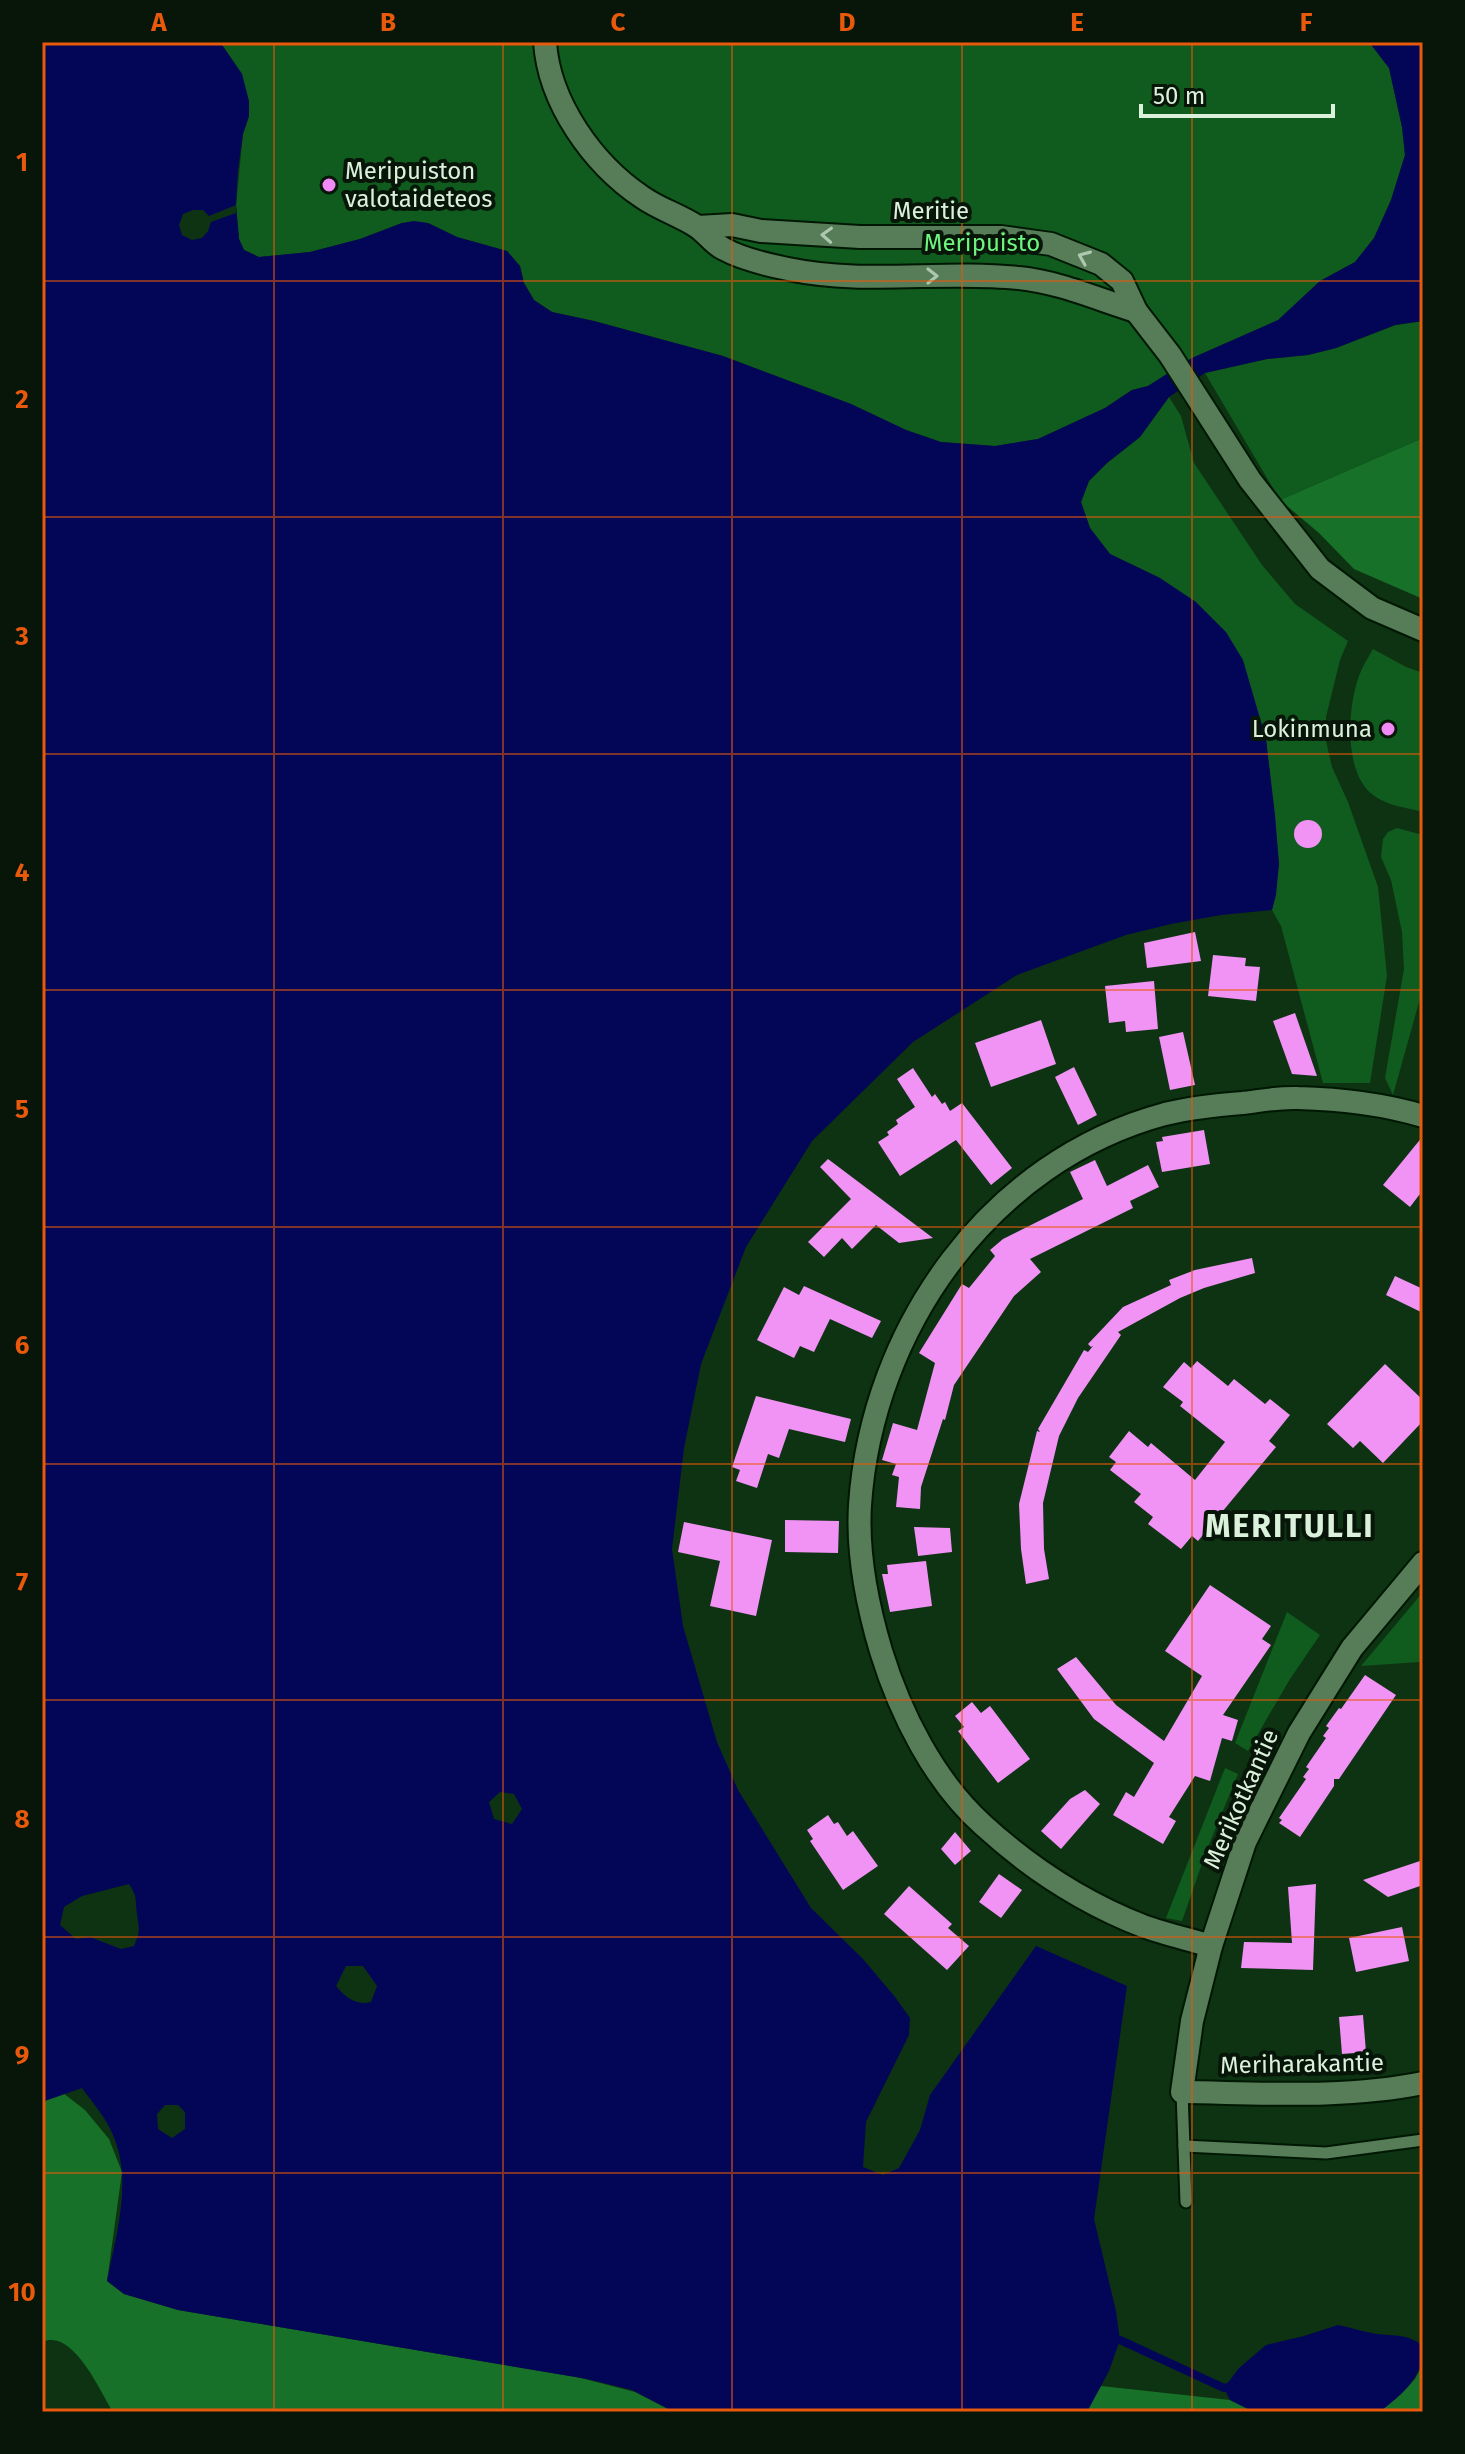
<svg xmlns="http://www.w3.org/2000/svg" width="1465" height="2454" viewBox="0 0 1465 2454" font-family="'Fira Sans',sans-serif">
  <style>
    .green { fill: #0f5c1e }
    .forest { fill: #187129 }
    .water { fill: #030656; fill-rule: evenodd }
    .pier { fill: #0d3312 }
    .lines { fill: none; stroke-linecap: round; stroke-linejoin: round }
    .stream { stroke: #030656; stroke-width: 8 }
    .building { fill: #f192f5 }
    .service-casing { stroke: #001803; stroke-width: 15 }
    .minor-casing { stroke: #001803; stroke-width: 26 }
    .service { stroke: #567c58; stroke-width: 11 }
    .minor { stroke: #567c58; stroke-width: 22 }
    .oneway { stroke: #adc8ae }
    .grid { fill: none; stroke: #e8590c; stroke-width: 2; stroke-opacity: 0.55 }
    .poi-dot { fill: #f18af4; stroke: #071608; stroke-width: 3 }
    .labels { text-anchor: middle; stroke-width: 8; stroke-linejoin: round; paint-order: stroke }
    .poi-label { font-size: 24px; fill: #dcf1dc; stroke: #071608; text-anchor: start }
    .street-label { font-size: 24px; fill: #dcf1dc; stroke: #071608 }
    .park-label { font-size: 24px; fill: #6ef57e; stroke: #071608 }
    .district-label { font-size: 32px; font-weight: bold; letter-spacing: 2px; fill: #dcf1dc; stroke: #071608 }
    .neatline { fill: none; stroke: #e8590c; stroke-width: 3 }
    .grid-label { font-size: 26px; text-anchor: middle; font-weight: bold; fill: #e8590c }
  </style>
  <rect width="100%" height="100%" fill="#0d3312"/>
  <!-- green -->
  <g class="green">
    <polygon points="220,42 1369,42 1389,68 1402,127 1405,155 1391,200 1374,238 1355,262 1320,281 1279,320 1192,358 1148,386 1132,390 1105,408 1038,439 995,446 941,442 906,430 851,404 723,356 594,321 552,312 534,300 524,283 520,266 507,251 457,237 428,223 402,223 360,239 310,252 259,257 244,250 239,239 236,205 243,134 249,116 242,74"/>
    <polygon points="1423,321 1423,438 1280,500 1205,373 1267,359 1308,355 1336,348 1396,325"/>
    <polygon points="1169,397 1181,416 1194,463 1262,565 1295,604 1348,641 1340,660 1326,717 1326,741 1332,767 1348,802 1378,887 1387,976 1370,1083 1323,1083 1281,926 1272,910 1279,864 1266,739 1160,578 1110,554 1090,528 1081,502 1089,481 1107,463 1140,437"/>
    <path d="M1373,649L1406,667L1423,673V812C1408,808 1389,806 1376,797C1343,777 1347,708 1359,676C1362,667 1368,658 1373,649Z"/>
    <polygon points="1397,828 1423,835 1423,988 1393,1095 1385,1078 1404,969 1402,932 1391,880 1381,857 1383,839 1388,832"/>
    <polygon points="1423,1592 1423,1665 1420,1662 1361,1666"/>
    <polygon points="1287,1612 1320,1635 1290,1679 1248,1751 1235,1743"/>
    <polygon points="1225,1768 1238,1774 1206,1852 1182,1921 1166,1918"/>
  </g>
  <!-- forest -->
  <g class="forest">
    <polygon points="1423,438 1423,599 1354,569 1319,533 1280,500"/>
    <path d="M63,2093L85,2110L109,2139L122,2172L107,2281L124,2294L178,2310L577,2377L635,2392L674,2412H113C100,2391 73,2328 42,2342V2102Z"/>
    <polygon points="1423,2364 1423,2412 1380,2412 1415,2379"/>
    <polygon points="1101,2386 1230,2400 1254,2412 1084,2412"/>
  </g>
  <!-- water -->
  <g class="water">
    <path d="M42,42H220L242,74L249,101V116L243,134L238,170L236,205L239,239L244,250L259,257L310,252L360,239L402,223L414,221L428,223L457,237L507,251L520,266L524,283L534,300L552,312L594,321L723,356L851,404L906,430L941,442L995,446L1038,439L1105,408L1132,390L1148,386L1192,358L1278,320L1320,281L1355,262L1374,238L1391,200L1405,155L1402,127L1389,68L1369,42H1423V321L1395,325L1336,348L1308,355L1267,359L1205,373L1169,397L1140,437L1107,463L1089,481L1081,502L1090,528L1110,554L1160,578L1196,602L1226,632L1243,660L1266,739L1275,815L1279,864L1276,895L1272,910L1221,915L1171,924L1126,935L1074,954L1017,975L913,1042L812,1141L746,1247L701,1364L684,1448L672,1549L683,1626L717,1742L738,1790L811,1908L863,1959L895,1997L910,2018L909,2035L866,2122L863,2167L883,2175L899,2168L920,2130L930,2095L1036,1946L1127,1986L1094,2219L1116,2311L1120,2340L1109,2371L1087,2412H674L632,2390L587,2379L178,2310L124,2294L107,2281C116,2235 133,2181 113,2135C106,2118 93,2103 82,2088L42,2102ZM500,1792L514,1794L522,1809L512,1824L494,1819L489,1802ZM129,1884C138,1898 135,1899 137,1914C139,1930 141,1930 134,1946L121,1949L90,1937L76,1939L60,1925L64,1907L82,1896ZM346,1966H363L377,1986L371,2002C356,2006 345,1997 336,1986ZM165,2105H178L185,2112V2129L172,2138L158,2129L157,2114Z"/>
    <path d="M1338,2325C1349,2327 1360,2331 1372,2333C1391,2337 1406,2332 1423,2346C1423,2379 1404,2392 1380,2412H1254L1230,2400L1224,2388L1239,2368L1266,2345L1304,2336Z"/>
  </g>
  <!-- pier -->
  <polygon class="pier" points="236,205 236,213 211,222 208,231 202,238 192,240 182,235 179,225 183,214 193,210 203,210 209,216"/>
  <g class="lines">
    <!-- stream -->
    <polyline class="stream" points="1120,2340 1224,2388 1233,2386"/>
  </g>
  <!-- building -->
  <g class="building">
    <circle cx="1308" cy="834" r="14"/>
    <polygon points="1195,932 1201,961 1147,968 1144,943"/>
    <polygon points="1213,955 1246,958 1245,966 1260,967 1256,1001 1208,996"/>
    <polygon points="1154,981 1158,1029 1126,1032 1125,1021 1109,1023 1105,986"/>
    <polygon points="1295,1013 1317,1076 1292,1074 1273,1021"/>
    <polygon points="1041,1020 1056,1064 991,1087 975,1043"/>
    <polygon points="1183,1032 1195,1085 1170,1090 1159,1037"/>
    <polygon points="1074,1067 1097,1115 1078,1125 1055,1077"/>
    <polygon points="913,1068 932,1097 935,1094 942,1104 945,1102 950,1111 962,1103 1012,1168 991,1185 956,1140 900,1176 878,1142 889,1135 887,1132 898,1124 896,1120 915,1107 897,1079"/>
    <polygon points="1204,1130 1210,1164 1162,1172 1156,1142 1163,1141 1162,1137"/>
    <polygon points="1423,1136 1423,1190 1410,1207 1383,1185"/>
    <polygon points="828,1159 933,1238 899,1243 876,1225 852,1249 842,1238 824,1257 808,1242 851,1199 820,1167"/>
    <polygon points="1095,1160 1107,1186 1148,1165 1159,1187 1130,1201 1133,1208 1030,1259 1041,1272 1014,1296 954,1385 945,1420 943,1419 921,1487 920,1509 896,1507 899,1477 892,1475 896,1464 882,1460 893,1423 917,1430 935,1363 919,1353 962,1284 969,1288 995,1256 990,1250 1003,1239 1083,1199 1070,1172"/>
    <polygon points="1252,1258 1255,1273 1204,1288 1180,1298 1118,1332 1121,1335 1078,1398 1059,1436 1043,1503 1044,1549 1049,1579 1026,1584 1021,1549 1019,1504 1037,1431 1040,1432 1038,1429 1084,1350 1088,1352 1093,1346 1091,1347 1088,1344 1123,1307 1171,1285 1169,1280 1195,1270"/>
    <polygon points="1395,1276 1423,1289 1423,1313 1386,1295"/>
    <polygon points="804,1286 881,1321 872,1338 830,1319 814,1352 800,1346 794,1358 757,1340 784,1287 799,1295"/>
    <polygon points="1197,1361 1228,1386 1234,1379 1265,1404 1270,1399 1290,1415 1269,1441 1276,1447 1198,1541 1192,1536 1181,1549 1148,1524 1153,1517 1134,1502 1141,1494 1110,1470 1116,1462 1109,1457 1129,1431 1148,1447 1151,1443 1195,1480 1225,1442 1180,1406 1183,1402 1163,1387 1184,1362 1191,1368"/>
    <polygon points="1385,1364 1423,1400 1423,1421 1383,1463 1360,1441 1353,1448 1327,1424"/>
    <polygon points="756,1396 851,1419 845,1442 789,1429 779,1458 768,1454 757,1488 736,1481 740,1470 732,1467"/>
    <polygon points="785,1520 839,1521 838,1553 785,1552"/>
    <polygon points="684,1522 772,1540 756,1616 710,1606 720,1561 678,1552"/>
    <polygon points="914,1527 950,1528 952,1552 918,1556"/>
    <polygon points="926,1561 932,1606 890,1612 882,1574 888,1574 887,1565"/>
    <polygon points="1210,1585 1271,1626 1262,1639 1271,1645 1223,1715 1238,1720 1232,1741 1222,1738 1210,1781 1195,1776 1169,1817 1176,1821 1163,1844 1113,1815 1126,1792 1134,1797 1154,1763 1094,1719 1057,1669 1076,1657 1116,1705 1164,1741 1202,1676 1165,1651"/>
    <polygon points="1365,1675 1396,1695 1339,1779 1334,1779 1334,1786 1300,1837 1279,1823 1282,1820 1279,1818 1306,1779 1303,1777 1309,1769 1306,1767 1326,1738 1323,1736 1329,1728 1326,1726 1339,1708 1341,1709"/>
    <polygon points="972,1702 981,1713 990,1706 1030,1759 998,1783 958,1731 964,1727 955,1716"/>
    <polygon points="1085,1790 1100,1804 1061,1849 1041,1831 1070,1799"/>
    <polygon points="828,1815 834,1824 838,1822 847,1836 853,1831 878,1866 843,1890 810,1841 813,1839 807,1830"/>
    <polygon points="955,1832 971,1851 955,1865 941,1849"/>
    <polygon points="1423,1860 1423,1885 1388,1897 1363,1880"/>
    <polygon points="999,1874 1022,1890 1001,1918 979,1902"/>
    <polygon points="1316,1884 1313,1970 1241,1968 1244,1942 1292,1943 1288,1887"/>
    <polygon points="909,1886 952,1924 948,1928 969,1946 947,1970 884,1914"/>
    <polygon points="1402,1927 1409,1961 1356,1972 1349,1938"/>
    <polygon points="1363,2015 1366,2052 1342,2054 1339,2017"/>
  </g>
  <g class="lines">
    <defs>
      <g id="service">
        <polyline points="1182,2092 1186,2202"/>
        <polyline points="1184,2146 1326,2153 1423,2140"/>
      </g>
      <g id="minor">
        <path d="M545,42C549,103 593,164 642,197C659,209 679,215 696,226C706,232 713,244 724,249C742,259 768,265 788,269C864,285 942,270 1019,278C1059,282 1097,299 1136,311"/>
        <polyline points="698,227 732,225 761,231 860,237 1001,237 1051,244 1101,264 1122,281 1136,311 1170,355 1250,480 1320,569 1372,608 1423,630"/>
        <path d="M1423,1563L1352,1648L1299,1733L1245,1842L1211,1946L1192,2021L1182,2092C1261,2093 1345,2099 1423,2083"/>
        <path d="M1211,1946C1188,1939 1165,1934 1143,1926C1084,1903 1030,1868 983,1825C934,1781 900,1713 881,1651C867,1604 857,1554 860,1505C872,1328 990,1161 1165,1114C1190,1108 1216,1105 1242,1103C1260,1101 1279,1097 1298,1098C1340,1099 1383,1104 1423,1116"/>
      </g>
    </defs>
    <!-- service casing -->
    <use href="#service" class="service-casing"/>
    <!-- minor casing -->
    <use href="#minor" class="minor-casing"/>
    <!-- service -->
    <use href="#service" class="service"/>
    <!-- minor -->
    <use href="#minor" class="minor"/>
  </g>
  <!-- one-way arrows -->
  <defs><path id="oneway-chevron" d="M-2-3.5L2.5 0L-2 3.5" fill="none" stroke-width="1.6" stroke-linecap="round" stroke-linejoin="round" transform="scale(2)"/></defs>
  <g class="oneway">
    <use href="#oneway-chevron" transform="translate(827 235) rotate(-177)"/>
    <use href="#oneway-chevron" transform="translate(1084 257) rotate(-157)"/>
    <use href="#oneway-chevron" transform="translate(932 276)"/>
  </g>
  <!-- grid -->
  <path class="grid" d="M274,42V2412M503,42V2412M732,42V2412M962,42V2412M1192,42V2412M42,281H1423M42,517H1423M42,754H1423M42,990H1423M42,1227H1423M42,1464H1423M42,1700H1423M42,1937H1423M42,2173H1423"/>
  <!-- markers -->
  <g class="poi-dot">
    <circle cx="329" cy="185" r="8"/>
    <circle cx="1388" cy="729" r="8"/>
  </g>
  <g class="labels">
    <!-- poi labels -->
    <g class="poi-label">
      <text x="345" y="179">Meripuiston<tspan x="345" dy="28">valotaideteos</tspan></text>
      <text x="1372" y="737" text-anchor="end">Lokinmuna</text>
    </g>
    <!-- street labels -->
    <g class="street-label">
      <text x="931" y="219">Meritie</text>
      <text transform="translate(1241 1799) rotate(-66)" y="8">Merikotkantie</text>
      <text transform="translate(1302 2064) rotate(-1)" y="8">Meriharakantie</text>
    </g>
    <!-- park labels -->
    <g class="park-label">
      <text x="982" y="251">Meripuisto</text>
    </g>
    <!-- district labels -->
    <g class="district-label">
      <text x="1290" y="1537">MERITULLI</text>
    </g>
  </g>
  <!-- border -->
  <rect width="1465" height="2454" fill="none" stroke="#071608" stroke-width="88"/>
  <!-- scale -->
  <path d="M1141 104v12h192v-12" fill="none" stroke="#dcf1dc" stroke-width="4"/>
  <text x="1153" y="104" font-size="24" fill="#dcf1dc" stroke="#071608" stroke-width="6" paint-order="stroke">50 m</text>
  <rect x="44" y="44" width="1377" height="2366" class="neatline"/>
  <g class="grid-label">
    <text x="159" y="31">A</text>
    <text x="388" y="31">B</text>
    <text x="618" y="31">C</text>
    <text x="847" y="31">D</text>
    <text x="1077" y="31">E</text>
    <text x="1306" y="31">F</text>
    <text x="22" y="171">1</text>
    <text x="22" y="408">2</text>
    <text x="22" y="645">3</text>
    <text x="22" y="881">4</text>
    <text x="22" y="1118">5</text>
    <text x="22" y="1354">6</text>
    <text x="22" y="1591">7</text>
    <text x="22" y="1828">8</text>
    <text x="22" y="2064">9</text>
    <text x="22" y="2301">10</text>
  </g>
</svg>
